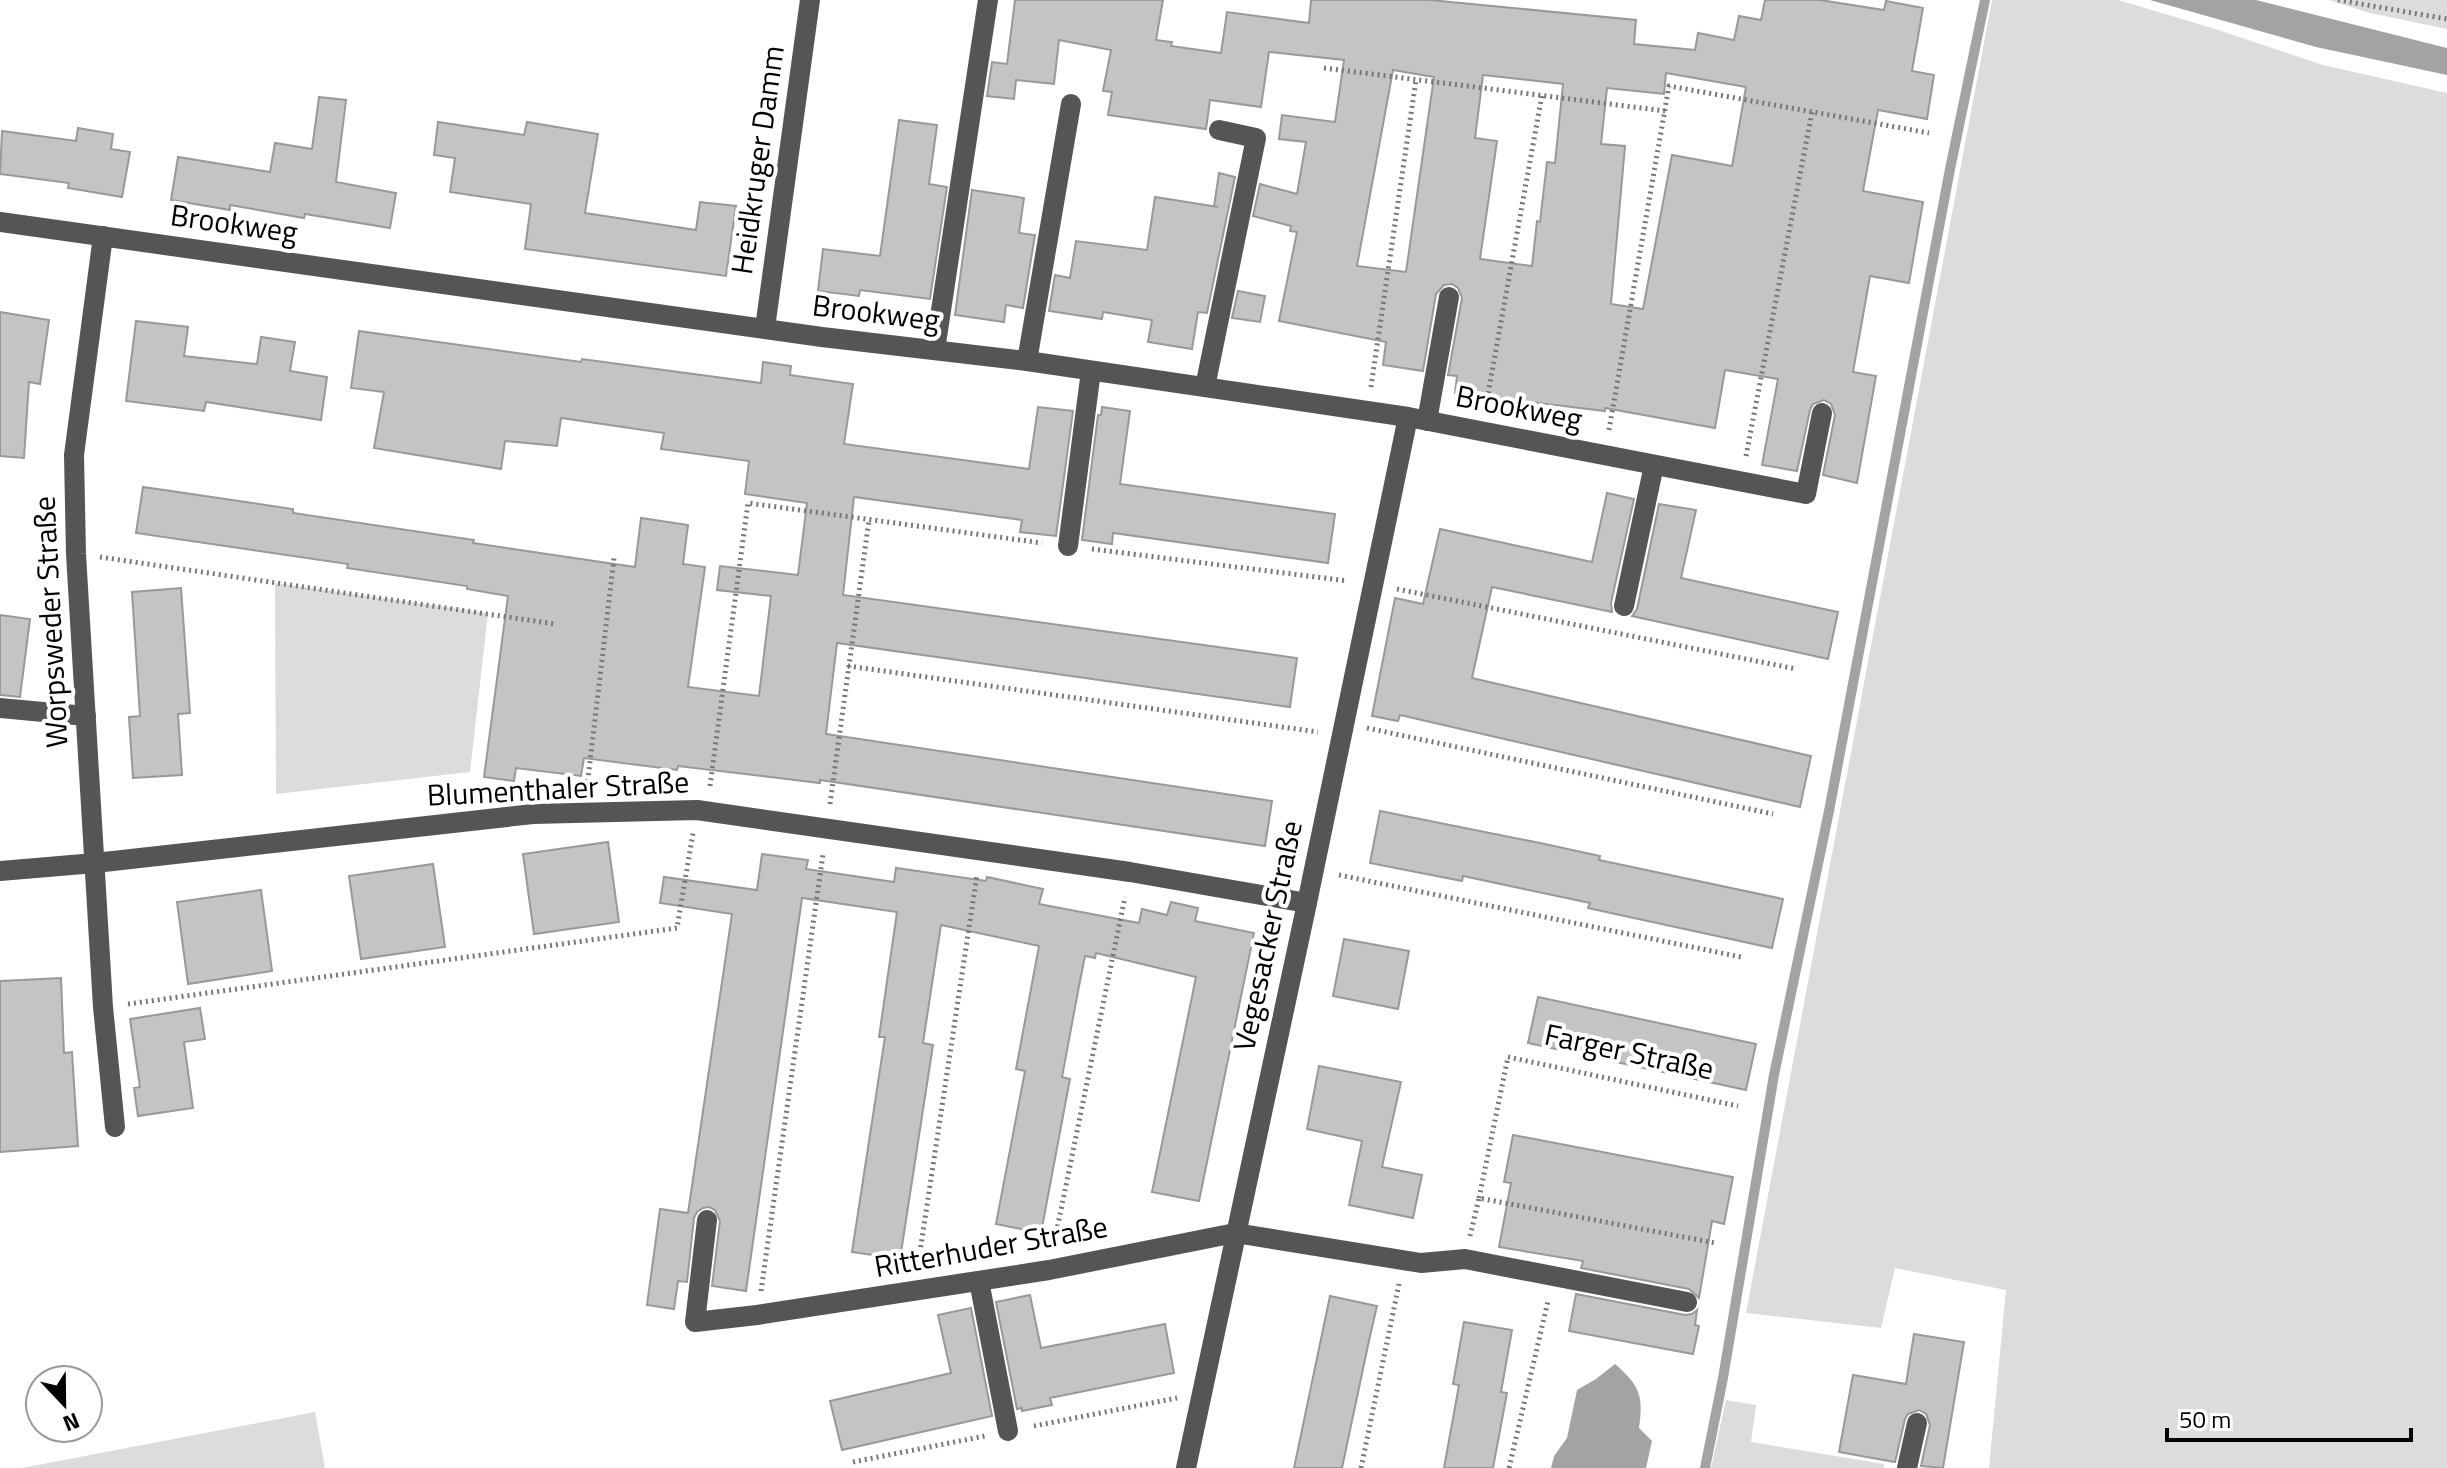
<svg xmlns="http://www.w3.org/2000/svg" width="2447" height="1468" viewBox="0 0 2447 1468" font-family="'Titillium Web',sans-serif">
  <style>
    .green { fill: #dcdcdc }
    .water { fill: #a3a3a3 }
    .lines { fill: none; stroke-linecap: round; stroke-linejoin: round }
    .stream { stroke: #a3a3a3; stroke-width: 10 }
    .building { fill: #c4c4c4; stroke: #999; stroke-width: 2; fill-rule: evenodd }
    .path { stroke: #777; stroke-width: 5; stroke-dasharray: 2 4; stroke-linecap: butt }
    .minor { stroke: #555; stroke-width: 20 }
    .labels { text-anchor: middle; stroke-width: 8; stroke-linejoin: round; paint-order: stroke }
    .street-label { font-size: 30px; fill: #000; stroke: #fff }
  </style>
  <rect width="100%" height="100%" fill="#fff"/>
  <!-- green -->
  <g class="green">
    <polygon points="1992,0 2118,0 2212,28 2323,65 2447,93 2447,1468 1989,1468 2006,1290 1895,1268 1881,1328 1746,1313"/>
    <polygon points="2329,0 2447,0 2447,29 2370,13"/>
    <polygon points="275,583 488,613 470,772 276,794"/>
    <polygon points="1726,1400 1756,1405 1751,1442 1884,1464 1884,1468 1711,1468"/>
    <polygon points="315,1412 325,1468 22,1468"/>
  </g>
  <!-- water -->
  <g class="water">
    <polygon points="2150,0 2256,0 2447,48 2447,75 2316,47"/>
    <path d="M1615,1364C1639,1385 1644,1395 1639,1428L1652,1441L1646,1468H1551L1554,1456L1567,1438L1577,1390L1596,1379Z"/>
  </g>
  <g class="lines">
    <!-- stream -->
    <polyline class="stream" points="1705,1468 1723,1378 1774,1075 1829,811 1950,169 1985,0"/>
  </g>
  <!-- building -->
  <g class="building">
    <path d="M1015,0H1163L1156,40L1172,42L1171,46L1221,53L1227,12L1309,23L1311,0H1430L1636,20L1634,44L1695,50L1698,33L1734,40L1739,16L1761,20L1765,0H1820L1884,10L1886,1L1923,8L1912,71L1934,75L1927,119L1878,110L1863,191L1923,202L1909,283L1870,276L1853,372L1876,376L1857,483L1823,475L1835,415L1831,404L1824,400L1813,404L1810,410L1797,471L1762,465L1778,379L1725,370L1715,428L1605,408V411L1455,393L1457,376L1448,375L1462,298L1458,288L1452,284L1444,285L1436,294L1423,371L1383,365L1386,342L1279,321L1297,232L1290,231L1291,226L1253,216L1260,184L1297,194L1306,142L1279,139L1282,115L1335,122L1344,60L1269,52L1261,107L1210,100L1206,129L1108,115L1112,92L1103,91L1111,50L1059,40L1054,84L1016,80L1014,99L987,96L992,62L1007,64ZM1393,70L1434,77L1406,272L1357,266ZM1666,73L1746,87L1732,166L1672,155L1643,309L1611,304L1625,146L1601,144L1607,88L1664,94ZM1483,75L1563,84L1555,163L1547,162L1540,222L1537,221L1532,266L1480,259L1497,141L1475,138Z"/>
    <polygon points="319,97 346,100 336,182 396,193 390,228 305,214 304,218 230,205 230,210 171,200 178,157 270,172 275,143 312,149"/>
    <polygon points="899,120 937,125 929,184 947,187 930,299 860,290 859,296 818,291 823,249 880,256"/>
    <polygon points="438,122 524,135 527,122 598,134 585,213 696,230 700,202 736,206 726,276 525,249 531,204 450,192 455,158 434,155"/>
    <polygon points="78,128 113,134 111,149 130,152 122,197 68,188 69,183 0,174 2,131 76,141"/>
    <polygon points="1219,173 1235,177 1207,313 1198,312 1192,349 1148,342 1152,320 1103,312 1102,319 1049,311 1055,275 1070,278 1076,241 1147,250 1155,197 1218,207 1214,206"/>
    <polygon points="972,190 1024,198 1019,233 1035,235 1023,308 1006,305 1004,322 955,315"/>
    <polygon points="1238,291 1265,296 1260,322 1232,318"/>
    <polygon points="0,312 49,320 40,384 29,382 24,458 0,456"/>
    <polygon points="136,321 188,327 184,356 257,364 261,337 295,342 290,371 327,377 321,420 206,402 204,411 126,401"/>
    <polygon points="359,331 581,362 582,359 761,383 763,362 791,366 790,375 853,384 844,444 1029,469 1038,407 1073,411 1056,536 1020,532 1022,520 854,497 843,595 1297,658 1290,707 837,643 826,734 1272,801 1265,846 820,780 820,783 678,766 677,770 584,758 581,776 516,768 514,781 484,777 508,596 467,589 467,586 347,568 348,564 136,533 143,487 293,509 293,513 474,540 473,543 635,567 641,518 688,525 683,564 705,567 688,687 759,696 771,596 717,590 720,566 798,575 807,503 745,494 749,461 661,449 664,433 561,418 557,446 505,441 501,469 374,448 384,392 351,388"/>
    <polygon points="1102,407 1130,411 1120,484 1335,514 1328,563 1113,533 1112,544 1082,540 1098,415 1101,415"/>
    <polygon points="1607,493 1634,499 1611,603 1612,612 1492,587 1472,678 1811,756 1800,807 1400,715 1398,721 1372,716 1395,598 1423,604 1440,529 1592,562"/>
    <polygon points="1659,504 1696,510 1681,578 1838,612 1828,659 1632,616 1637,609"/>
    <polygon points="181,588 190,713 178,714 182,775 133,778 129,717 140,716 132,592"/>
    <polygon points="0,615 30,619 20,697 0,695"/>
    <polygon points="1380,811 1540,843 1600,856 1599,860 1783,899 1772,948 1588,908 1590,903 1463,876 1462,881 1370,863"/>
    <polygon points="608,842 619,922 534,934 523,854"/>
    <polygon points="762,854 808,860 806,869 894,882 896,868 986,881 987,877 1043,889 1039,904 1139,923 1142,909 1167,915 1171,902 1198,908 1195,921 1254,933 1199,1201 1152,1192 1196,977 1096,953 1095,958 1085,956 1079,986 1062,1077 1070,1079 1041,1233 996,1224 1025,1071 1016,1069 1039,946 941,925 923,1043 933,1045 900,1259 852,1252 885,1037 879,1037 897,912 802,898 746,1291 712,1286 720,1221 715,1210 709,1207 703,1208 697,1212 694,1218 687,1282 678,1281 674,1309 647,1305 660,1209 688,1213 732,914 660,903 664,877 757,890"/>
    <polygon points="433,864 445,947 361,959 349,876"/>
    <polygon points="261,890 272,971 188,984 177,902"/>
    <polygon points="1344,939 1409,951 1398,1009 1333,996"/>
    <polygon points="61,978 64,1053 72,1052 78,1146 0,1152 0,981"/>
    <polygon points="1538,997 1756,1044 1746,1090 1528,1043"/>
    <polygon points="200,1008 205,1039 184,1042 193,1108 138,1116 134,1088 140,1087 130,1019"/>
    <polygon points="1319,1066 1401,1082 1382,1167 1422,1175 1413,1218 1349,1205 1362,1141 1307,1129"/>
    <polygon points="1513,1135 1733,1177 1724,1224 1712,1221 1699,1298 1689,1289 1581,1268 1583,1261 1499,1247 1511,1183 1504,1182"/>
    <polygon points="1576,1294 1685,1315 1692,1314 1697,1310 1695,1325 1699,1326 1693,1354 1569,1331"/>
    <polygon points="1030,1295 1041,1348 1165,1324 1174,1373 1050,1398 1052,1405 1022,1411 1022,1408 1017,1409 996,1302"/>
    <polygon points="1330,1296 1377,1306 1370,1336 1342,1468 1294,1468"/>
    <polygon points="971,1308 992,1416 842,1450 830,1401 951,1373 938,1315"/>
    <polygon points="1464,1322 1512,1330 1501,1392 1507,1393 1493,1468 1444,1468 1459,1385 1453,1384"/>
    <polygon points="1914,1334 1964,1342 1943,1468 1921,1466 1930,1425 1926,1414 1919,1410 1908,1414 1905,1419 1895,1462 1839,1452 1853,1375 1906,1384"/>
  </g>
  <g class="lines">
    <!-- path -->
    <g class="path">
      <polyline points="2338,0 2447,19"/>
      <polyline points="1324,68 1665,111"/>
      <polyline points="1371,387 1416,80"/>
      <polyline points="1486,405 1542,95"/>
      <polyline points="1609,430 1669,86 1929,133"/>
      <polyline points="1746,456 1812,112"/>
      <polyline points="1092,549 1348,581"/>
      <polyline points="100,557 555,624"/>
      <polyline points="1397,589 1796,669"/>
      <polyline points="848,666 1318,732"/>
      <polyline points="1367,728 1773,814"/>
      <polyline points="710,786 748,503 1042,543"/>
      <polyline points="587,787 614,558"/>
      <polyline points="830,804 869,520"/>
      <polyline points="1339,875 1741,957"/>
      <polyline points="128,1004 677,928 693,833"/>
      <polyline points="1479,1198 1508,1057 1738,1106"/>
      <polyline points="1470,1236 1479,1198 1715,1243"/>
      <polyline points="1054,1244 1125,897"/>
      <polyline points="918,1265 977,875"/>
      <polyline points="761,1291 823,854"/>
      <polyline points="1034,1426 1177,1398"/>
      <polyline points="853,1462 985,1436"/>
      <polyline points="1361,1468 1399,1284"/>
      <polyline points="1509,1468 1548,1301"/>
    </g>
    <!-- minor -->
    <g class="minor">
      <polyline points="0,222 822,337 1027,361 1408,417 1806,494 1822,413"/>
      <polyline points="103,236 74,455 76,554 103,1007 115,1127"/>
      <polyline points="765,328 810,0"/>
      <polyline points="935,350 988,0"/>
      <polyline points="1027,361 1071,104"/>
      <polyline points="1205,387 1256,138 1219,130"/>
      <polyline points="1427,421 1449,297"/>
      <polyline points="1068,546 1091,371"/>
      <polyline points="1624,606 1654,465"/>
      <polyline points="0,708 86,716"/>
      <polyline points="0,871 95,863 533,814 697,810 1130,872 1307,903"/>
      <polyline points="707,1220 695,1322 757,1315 1049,1270 1235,1233 1421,1263 1465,1259 1687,1302"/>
      <polyline points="979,1281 1008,1431"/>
      <polyline points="1186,1468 1307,903 1408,417"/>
      <polyline points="1907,1468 1917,1423"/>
    </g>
  </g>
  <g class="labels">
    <!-- street labels -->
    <g class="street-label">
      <text transform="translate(758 160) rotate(-82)" y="10">Heidkruger Damm</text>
      <text transform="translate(234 224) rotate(8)" y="10">Brookweg</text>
      <text transform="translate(876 313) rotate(7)" y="10">Brookweg</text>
      <text transform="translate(1519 408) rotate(11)" y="10">Brookweg</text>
      <text transform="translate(51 622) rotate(-93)" y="10">Worpsweder Straße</text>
      <text transform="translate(558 789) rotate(-3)" y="10">Blumenthaler Straße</text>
      <text transform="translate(1268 936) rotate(-78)" y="10">Vegesacker Straße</text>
      <text transform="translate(1629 1052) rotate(12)" y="10">Farger Straße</text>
      <text transform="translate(991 1247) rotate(-10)" y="10">Ritterhuder Straße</text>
    </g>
  </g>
  <!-- north arrow -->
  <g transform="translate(64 1404) rotate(158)"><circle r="38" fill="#ffffff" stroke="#999999" stroke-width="2"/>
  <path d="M0-6L14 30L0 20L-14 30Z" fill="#000000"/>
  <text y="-12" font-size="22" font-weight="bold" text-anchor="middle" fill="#000000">N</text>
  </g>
  <!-- scale -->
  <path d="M2167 1428v12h244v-12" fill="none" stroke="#000000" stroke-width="4"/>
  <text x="2179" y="1428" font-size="24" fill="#000000" stroke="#ffffff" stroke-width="6" paint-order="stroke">50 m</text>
</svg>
